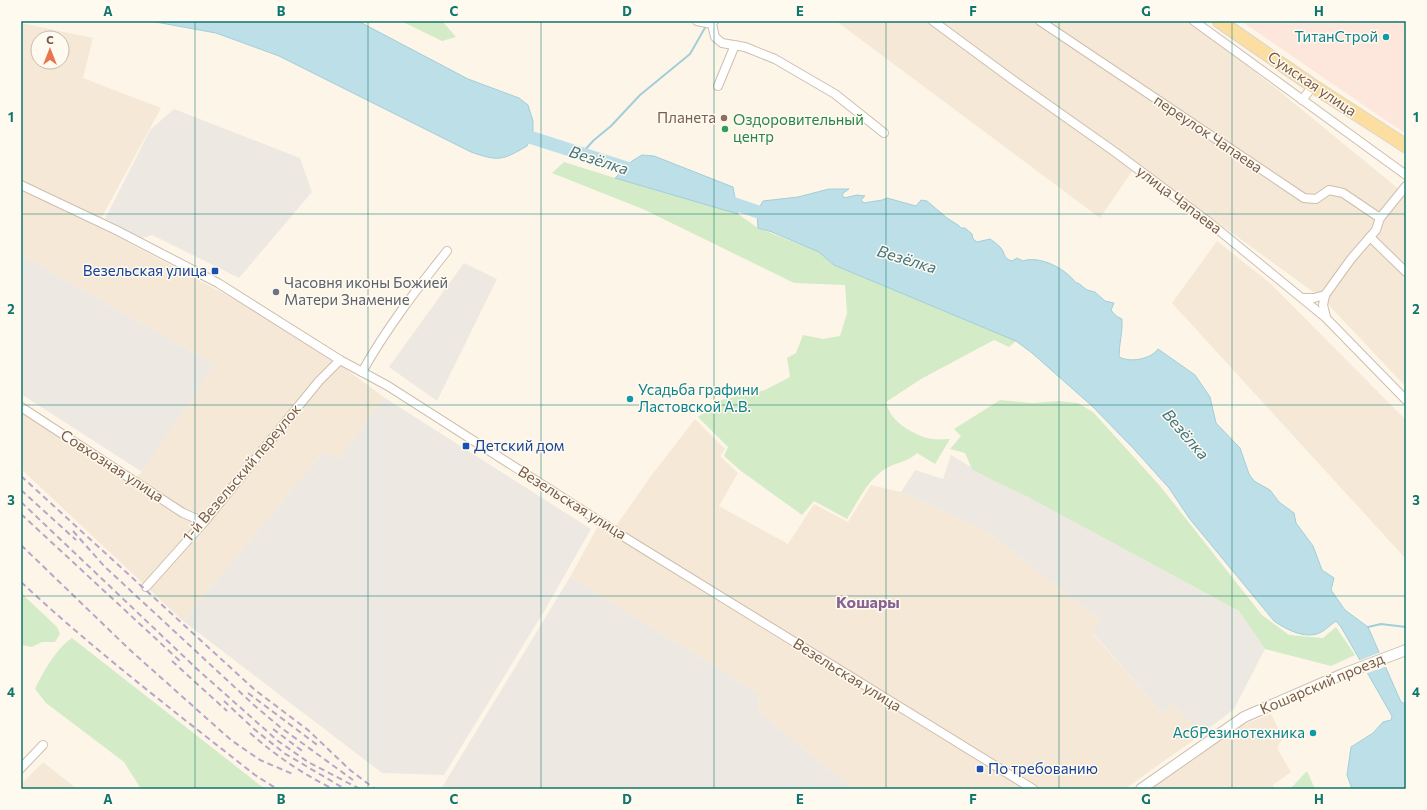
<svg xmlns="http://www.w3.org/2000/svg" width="1427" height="810" viewBox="0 0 1427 810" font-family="Commissioner,sans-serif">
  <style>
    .residential { fill: #f5e8d7; fill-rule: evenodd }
    .commercial { fill: #fde7dc }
    .industrial { fill: #eee8e2 }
    .green { fill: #d3ebc6 }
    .water { fill: #bcdfe8; stroke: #a2ceda }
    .pier { fill: #fdf6e8 }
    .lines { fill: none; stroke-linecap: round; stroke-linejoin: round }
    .stream { stroke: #a2ceda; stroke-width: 2 }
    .river { stroke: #bcdfe8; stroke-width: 13 }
    .minor-casing { stroke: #cfbead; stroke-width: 10 }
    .tertiary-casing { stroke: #cfbead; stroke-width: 12 }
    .primary-casing { stroke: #dcd5d0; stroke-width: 15 }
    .minor { stroke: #fff; stroke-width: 8 }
    .tertiary { stroke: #fff; stroke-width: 10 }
    .primary { stroke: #fcdea0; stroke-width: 13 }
    .rail { stroke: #baa5c8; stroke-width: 2; stroke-dasharray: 6 4; stroke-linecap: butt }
    .grid { fill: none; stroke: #0f766e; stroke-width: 1; stroke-opacity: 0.55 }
    .culture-dot { fill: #0f9aa8; stroke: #fffaef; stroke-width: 1.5 }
    .education-dot { fill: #8d6e63; stroke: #fffaef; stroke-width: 1.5 }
    .leisure-dot { fill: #2e9e5b; stroke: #fffaef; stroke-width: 1.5 }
    .transit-dot { fill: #1a4fb4; stroke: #fffaef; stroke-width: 1.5 }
    .worship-dot { fill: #6b7280; stroke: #fffaef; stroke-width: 1.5 }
    .labels { text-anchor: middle; stroke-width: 3; stroke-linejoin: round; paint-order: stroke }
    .culture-label { font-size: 15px; fill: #0d838f; stroke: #fffaef; text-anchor: end }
    .street-label { font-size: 15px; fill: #785d4b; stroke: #fffaef }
    .education-label { font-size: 15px; fill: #785e54; stroke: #fffaef; text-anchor: end }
    .leisure-label { font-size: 15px; fill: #27864d; stroke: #fffaef; text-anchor: start }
    .transit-label { font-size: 15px; fill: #164399; stroke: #fffaef; text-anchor: start }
    .worship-label { font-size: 15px; fill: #5b616d; stroke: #fffaef; text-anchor: start }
    .water-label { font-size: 16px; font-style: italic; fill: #417784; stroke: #fffaef }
    .neighbourhood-label { font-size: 16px; font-weight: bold; fill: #866394; stroke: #fffaef }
    .neatline { fill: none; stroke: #0f766e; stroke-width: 1.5 }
    .grid-label { font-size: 13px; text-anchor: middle; font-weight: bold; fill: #0f766e }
  </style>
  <rect width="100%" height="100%" fill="#fdf6e8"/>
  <!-- residential -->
  <g class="residential">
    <polygon points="836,21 1190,21 1278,90 1406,195 1406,387 1323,299 1137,164 1100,218"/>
    <path d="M21,23L93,38L83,78L161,108L97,226L236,300L342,366L385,398L338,459L324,451L183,621L21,469V408L134,479L142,472L215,365L21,255ZM38,38H62V62H38Z"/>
    <polygon points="1217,241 1270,283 1406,420 1406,559 1172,303"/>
    <polygon points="695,419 725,449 720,456 738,473 719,506 788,544 814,504 848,522 871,485 901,492 985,530 1100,620 1093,634 1162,713 1173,704 1202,734 1125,789 857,789 841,779 759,712 758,693 570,577 598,526 611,533 651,476"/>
    <polygon points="1271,714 1283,738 1277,748 1291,772 1273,785 1274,789 1148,789 1237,727"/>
    <polygon points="43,762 77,789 21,789 21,785"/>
  </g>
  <!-- commercial -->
  <polygon class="commercial" points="1241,21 1406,21 1406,134 1369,109"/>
  <!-- industrial -->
  <g class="industrial">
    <polygon points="174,109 300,158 312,192 239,278 152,235 142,238 105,219 150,130"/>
    <polygon points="21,255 215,365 142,472 21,394"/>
    <polygon points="464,263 497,279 437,401 389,367"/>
    <polygon points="385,398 591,529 546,608 444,775 382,773 183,621 324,451 338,459"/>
    <polygon points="951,455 994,481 1028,497 1239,611 1265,649 1234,709 1202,734 1173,704 1162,713 1093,633 1100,620 985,530 901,492 915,470 943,479"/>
    <polygon points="570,577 758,693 759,712 841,779 857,789 441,789"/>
  </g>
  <!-- green -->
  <g class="green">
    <polygon points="401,21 442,21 456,37 442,41"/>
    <path d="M564,162L615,178L738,214L758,228L819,252L834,265L1016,341L1009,347L994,340L921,379L886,402C889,420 910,433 927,438C934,440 943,439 950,439L935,464L917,453C907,463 894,462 882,471C866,483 857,503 847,519L814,501L802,515L741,471L724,456L728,447L698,417L721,400L765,390L790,377L787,358L796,353L803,335L823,339L840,336L847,313L845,285L794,283L645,210L552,173Z"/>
    <polygon points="1000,400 1033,403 1058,401 1078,403 1093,412 1160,486 1262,615 1289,635 1323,638 1336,627 1355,655 1331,666 1265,649 1239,611 1028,497 994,481 972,469 965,453 950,449 961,436 954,429"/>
    <polygon points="21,593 57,627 60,634 55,642 42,642 32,647 21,645"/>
    <path d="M72,638L265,789H141L124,762L46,703L35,689C42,674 57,647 72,638Z"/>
    <polygon points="1307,771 1315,789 1290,789"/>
  </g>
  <!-- water -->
  <g class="water">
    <path d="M150,21H358L468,79L519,98L528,105L533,121V131L527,146C503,160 499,162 471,152L279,56L216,33Z"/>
    <polygon points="642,155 654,156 733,187 738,214 615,178 632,161"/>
    <path d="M829,189H849L842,194L844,198L857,195L865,196L861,200L864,203L882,200L887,198L916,206L921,200L927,201L947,218L958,225L961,228H965L972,234L973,239L977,242L990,239C993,241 997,244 1000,247C1006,253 1002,258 1012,261L1017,258L1023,261C1040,255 1066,269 1076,283H1078L1087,290L1095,292L1105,301L1114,303L1111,310L1116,316L1122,319C1123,332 1119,343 1119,357C1131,363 1151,359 1158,349L1195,375L1210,397L1216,423L1240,448L1249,474L1254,481L1270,490L1279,502L1294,513L1296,523L1313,546L1322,570L1334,578L1331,590L1345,610L1368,627L1401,702L1406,704V789H1352L1347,775L1351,747L1373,733L1383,722L1391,720L1392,716L1341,627L1336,621C1331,624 1328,628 1323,631C1308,641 1287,630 1274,621L1189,518L1169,488L1133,448L1092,406L1032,353L1016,341L834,265L819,252L772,232L758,228L757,211L763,201L798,197Z"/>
  </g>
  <!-- pier -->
  <polygon class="pier" points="1381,652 1387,666 1365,674 1358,661"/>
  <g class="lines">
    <!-- stream -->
    <g class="stream">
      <polyline points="582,153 594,140 611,126 640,95 690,54 706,26"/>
      <polyline points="1368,627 1381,624 1406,627"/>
    </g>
    <!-- river -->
    <g class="river">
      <polyline points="514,132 642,173"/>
      <polyline points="720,199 773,217"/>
    </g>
    <defs>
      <g id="minor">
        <polyline points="697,21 712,24"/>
        <polyline points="714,21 712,24 715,37 722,43 745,47 775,59 835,94 884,133"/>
        <polyline points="933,21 1013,80 1115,152 1210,223 1326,318 1406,400"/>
        <polyline points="1040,21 1304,198 1316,199 1329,190 1343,193 1380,218"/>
        <polyline points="1194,21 1406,175"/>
        <polyline points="718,86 735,45"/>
        <polyline points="1302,100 1313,86"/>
        <polyline points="21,185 116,230 218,283 340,360 388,386 629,540 1033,789"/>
        <polyline points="1370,237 1406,272"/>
        <polyline points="1303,298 1314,298 1325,295"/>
        <polyline points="1326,317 1323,305 1325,295 1351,259 1376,230 1380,218 1406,186"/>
        <path d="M362,372C386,329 416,290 447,251"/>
        <polyline points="21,407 183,513 204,522"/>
        <polyline points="146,587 204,522 319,381 340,360"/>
        <polyline points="21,768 43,745"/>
      </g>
      <polyline id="tertiary" points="1141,789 1244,717 1343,674 1406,650"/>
      <polyline id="primary" points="1219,21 1313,86 1406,146"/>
    </defs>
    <!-- minor casing -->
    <use href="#minor" class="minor-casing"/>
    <!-- tertiary casing -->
    <use href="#tertiary" class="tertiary-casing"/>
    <!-- primary casing -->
    <use href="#primary" class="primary-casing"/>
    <!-- minor -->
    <use href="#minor" class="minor"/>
    <!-- tertiary -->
    <use href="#tertiary" class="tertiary"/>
    <!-- primary -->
    <use href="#primary" class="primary"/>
    <!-- rail -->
    <g class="rail">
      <polyline points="21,476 255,690 308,730 350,770 375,789"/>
      <polyline points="21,490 76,540"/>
      <polyline points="21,502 197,669 278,741 308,762 360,789"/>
      <polyline points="21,514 182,663"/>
      <polyline points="73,531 104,566 255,706 280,727 353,780"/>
      <polyline points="21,545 130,650 231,740 260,760 295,775"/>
      <path d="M21,582C95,651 175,712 255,775L277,789"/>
      <polyline points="172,661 227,711"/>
      <polyline points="248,693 320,747"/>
      <polyline points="224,701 254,729 284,753 345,789"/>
      <polyline points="273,729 305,753"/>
      <path d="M250,733C276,756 303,774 333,789"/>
    </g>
  </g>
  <!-- grid -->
  <path class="grid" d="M195,21V789M368,21V789M541,21V789M714,21V789M886,21V789M1059,21V789M1232,21V789M21,214H1406M21,405H1406M21,596H1406"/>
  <!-- markers -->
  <g class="culture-dot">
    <circle cx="1386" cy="37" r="4"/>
    <circle cx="630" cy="399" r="4"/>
    <circle cx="1313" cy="733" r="4"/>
  </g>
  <circle class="education-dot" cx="724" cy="118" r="4"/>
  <circle class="leisure-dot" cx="725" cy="129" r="4"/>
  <g class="transit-dot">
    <rect x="211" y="267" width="8" height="8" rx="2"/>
    <rect x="462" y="442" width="8" height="8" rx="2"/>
    <rect x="976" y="765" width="8" height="8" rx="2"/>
  </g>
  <circle class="worship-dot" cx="276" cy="292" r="4"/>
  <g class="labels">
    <!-- culture labels -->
    <g class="culture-label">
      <text x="1378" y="42">ТитанСтрой</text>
      <text x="638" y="395" text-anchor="start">Усадьба графини<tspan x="638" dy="17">Ластовской А.В.</tspan></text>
      <text x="1305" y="738">АсбРезинотехника</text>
    </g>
    <!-- street labels -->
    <g class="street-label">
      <text transform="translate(1312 84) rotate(34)" y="5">Сумская улица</text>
      <text transform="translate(1208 134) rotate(34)" y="5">переулок Чапаева</text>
      <text transform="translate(1179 200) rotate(37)" y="5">улица Чапаева</text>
      <text transform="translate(112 466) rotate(33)" y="5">Совхозная улица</text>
      <text transform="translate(242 473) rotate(-50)" y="5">1-й Везельский переулок</text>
      <text transform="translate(572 503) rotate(32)" y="5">Везельская улица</text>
      <text transform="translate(847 675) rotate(32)" y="5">Везельская улица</text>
      <text transform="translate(1322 684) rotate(-23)" y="5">Кошарский проезд</text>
    </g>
    <!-- education labels -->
    <g class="education-label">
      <text x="716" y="123">Планета</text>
    </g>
    <!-- leisure labels -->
    <g class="leisure-label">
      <text x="733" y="125">Оздоровительный<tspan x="733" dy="17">центр</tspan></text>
    </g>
    <!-- transit labels -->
    <g class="transit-label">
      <text x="207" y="276" text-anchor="end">Везельская улица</text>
      <text x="474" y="451">Детский дом</text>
      <text x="988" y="774">По требованию</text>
    </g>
    <!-- worship labels -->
    <g class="worship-label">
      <text x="284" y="288">Часовня иконы Божией<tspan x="284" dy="17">Матери Знамение</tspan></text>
    </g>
    <!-- water labels -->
    <g class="water-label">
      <text transform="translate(599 160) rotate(18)" y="6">Везёлка</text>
      <text transform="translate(907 259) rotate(17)" y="6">Везёлка</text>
      <text transform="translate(1186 434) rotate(49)" y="6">Везёлка</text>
    </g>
    <!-- neighbourhood labels -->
    <g class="neighbourhood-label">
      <text x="868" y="608">Кошары</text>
    </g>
  </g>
  <!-- border -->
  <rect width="1427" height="810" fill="none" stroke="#fffaef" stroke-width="44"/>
  <!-- north arrow -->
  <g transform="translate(50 50)"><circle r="19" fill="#fffaef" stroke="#c9bbad"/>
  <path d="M0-3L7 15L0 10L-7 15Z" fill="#e8764c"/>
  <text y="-6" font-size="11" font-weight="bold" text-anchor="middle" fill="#785d4b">С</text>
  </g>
  <rect x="22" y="22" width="1383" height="766" class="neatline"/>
  <g class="grid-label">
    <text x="108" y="16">A</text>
    <text x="281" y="16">B</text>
    <text x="454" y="16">C</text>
    <text x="627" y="16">D</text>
    <text x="800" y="16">E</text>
    <text x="973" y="16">F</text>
    <text x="1146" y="16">G</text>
    <text x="1319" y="16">H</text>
    <text x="11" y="122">1</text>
    <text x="1416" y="122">1</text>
    <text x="11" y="314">2</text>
    <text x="1416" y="314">2</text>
    <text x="11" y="505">3</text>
    <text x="1416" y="505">3</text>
    <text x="11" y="697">4</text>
    <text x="1416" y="697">4</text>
    <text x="108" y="804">A</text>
    <text x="281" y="804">B</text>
    <text x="454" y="804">C</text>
    <text x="627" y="804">D</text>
    <text x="800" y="804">E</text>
    <text x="973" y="804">F</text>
    <text x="1146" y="804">G</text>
    <text x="1319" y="804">H</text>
  </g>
</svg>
